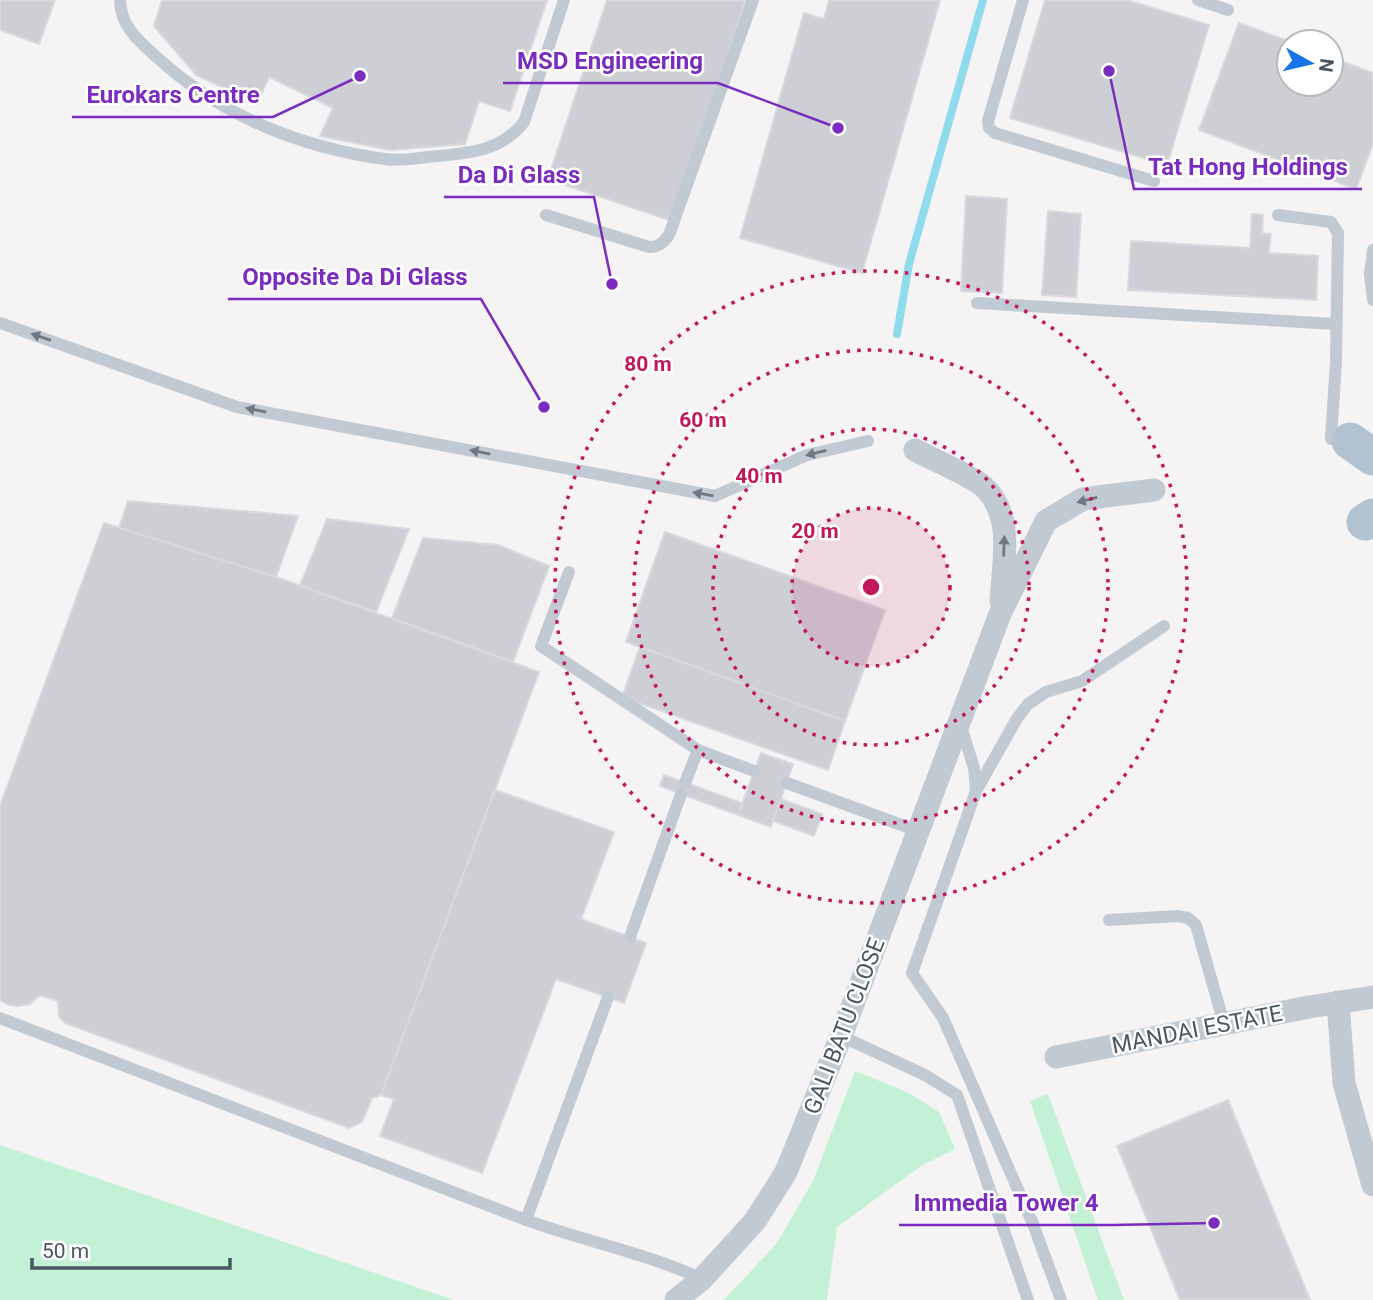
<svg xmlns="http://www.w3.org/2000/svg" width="1373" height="1300" viewBox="0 0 1373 1300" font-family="Roboto,sans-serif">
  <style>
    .green { fill: #c3f1d5 }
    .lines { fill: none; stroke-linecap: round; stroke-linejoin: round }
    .stream { stroke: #90daee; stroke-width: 8 }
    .building { fill: #cdcfd5; stroke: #d7d9de; stroke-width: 2 }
    .lane { stroke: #c1cad2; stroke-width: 12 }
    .street { stroke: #c1cad2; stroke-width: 23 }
    .primary { stroke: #b3c2d1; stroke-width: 37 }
    .oneway { fill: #6e7983 }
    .ring { fill: none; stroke: #c2185b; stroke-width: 3.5; stroke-dasharray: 3.5 7 }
    .labels { text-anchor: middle; stroke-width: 5; stroke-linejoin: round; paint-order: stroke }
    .street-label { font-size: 23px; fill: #4a5661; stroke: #fff }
    .centre { fill: #c2185b; stroke: #fff; stroke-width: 3.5 }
    .ring-label { font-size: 21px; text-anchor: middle; font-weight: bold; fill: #c2185b; stroke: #fff; stroke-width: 5; stroke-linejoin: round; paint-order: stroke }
    .leader { fill: none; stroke: #7b2cbf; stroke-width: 2.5 }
    .callout-dot { fill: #7b2cbf; stroke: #fff; stroke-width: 2.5 }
    .callout-label { font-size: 24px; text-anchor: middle; font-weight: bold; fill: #7b2cbf; stroke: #fff; stroke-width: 5; stroke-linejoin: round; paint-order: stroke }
  </style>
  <rect width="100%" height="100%" fill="#f5f3f3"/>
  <!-- green -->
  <g class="green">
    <polygon points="855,1071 909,1093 939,1112 955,1149 921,1166 837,1227 827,1300 724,1300 777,1243 813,1181"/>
    <polygon points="1048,1094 1124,1300 1098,1300 1030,1101"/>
    <polygon points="0,1145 454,1300 0,1300"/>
  </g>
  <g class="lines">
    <!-- stream -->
    <polyline class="stream" points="897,334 909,264 983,0"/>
  </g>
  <!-- building -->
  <g class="building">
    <polygon points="0,0 55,0 39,44 0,30"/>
    <polygon points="162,0 547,0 510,111 479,101 465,144 390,150 320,136 333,108 269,77 257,103 196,75 154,26"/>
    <polygon points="607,0 746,0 672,221 548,179"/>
    <polygon points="829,0 940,0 862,273 740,238 804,13 824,19"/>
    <polygon points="1045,0 1127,0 1209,25 1167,165 1010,118"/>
    <polygon points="1239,23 1291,42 1289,42 1289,84 1331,84 1331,57 1373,73 1373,143 1356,189 1199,130"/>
    <polygon points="966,196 1007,199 1002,293 961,291"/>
    <polygon points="1048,211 1081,214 1076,297 1042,295"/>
    <polygon points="1252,214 1263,215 1262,233 1271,234 1269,253 1318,256 1316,300 1128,290 1131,241 1250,248"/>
    <polygon points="128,501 298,516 276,577 119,528"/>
    <polygon points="327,519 409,529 376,612 300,586"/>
    <polygon points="104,523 276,577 539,672 381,1095 372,1098 362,1122 349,1128 65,1023 59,1016 58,1001 40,995 30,1004 19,1006 9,1005 0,1000 0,806"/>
    <polygon points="665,532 885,610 845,721 626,642"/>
    <polygon points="423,538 498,545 549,566 513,662 392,618"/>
    <polygon points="640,647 845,721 828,770 622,697"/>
    <polygon points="761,753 793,764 771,827 738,815"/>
    <polygon points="664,775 742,803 738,815 660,786"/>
    <polygon points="495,790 614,832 581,919 646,943 624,1003 556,979 482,1173 380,1136 394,1099 381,1095"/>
    <polygon points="781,799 822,814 814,836 773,821"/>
    <polygon points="1228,1100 1310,1300 1180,1300 1117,1146"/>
  </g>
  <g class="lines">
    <!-- lane -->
    <g class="lane">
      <path d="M120,0C120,27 141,43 160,60C222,116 302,148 385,159C402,162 421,157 438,156C472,153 502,150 524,122L564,0"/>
      <polyline points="1023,0 988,121 989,128 995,133 1154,181"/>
      <polyline points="1198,0 1228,10"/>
      <path d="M546,215L649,247C659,247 663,243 669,235L753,0"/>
      <polyline points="1278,215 1331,222 1338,233 1336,361 1331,439"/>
      <polyline points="1373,250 1370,274 1373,300"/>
      <polyline points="977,303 1336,324"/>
      <polyline points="0,323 237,407 715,496 807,455 868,441"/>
      <polyline points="569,572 541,646 698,750 754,771"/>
      <polyline points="960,723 974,768 976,791 912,973 943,1018 1033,1224 1061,1300"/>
      <polyline points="685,783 698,750"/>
      <polyline points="787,783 918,831"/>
      <polyline points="976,791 1016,720 1028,704 1046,692 1082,681 1164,626"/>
      <polyline points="1109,920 1177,916 1188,918 1196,925 1224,1024"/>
      <polyline points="630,937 681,794"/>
      <path d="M0,1018L526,1220C584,1241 646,1253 702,1279"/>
      <polyline points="841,1036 925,1075 957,1095 1028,1300"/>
      <polyline points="526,1220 608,997"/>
    </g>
    <!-- street -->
    <g class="street">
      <path d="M915,450C932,459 970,475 983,486C1015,515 1003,563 1001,601"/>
      <polyline points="1338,1002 1344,1083 1373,1185"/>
      <polyline points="1056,1057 1309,1007 1373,997"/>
      <polyline points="676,1300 702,1279 755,1221 786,1172 841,1036 1000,614 1046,521 1083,499 1154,490"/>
    </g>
    <!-- primary -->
    <g class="primary">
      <polyline points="1350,441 1373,457"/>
      <polyline points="1365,522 1373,517"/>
    </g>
  </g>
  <!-- one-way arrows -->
  <defs><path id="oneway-solid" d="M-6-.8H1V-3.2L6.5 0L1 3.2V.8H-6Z" transform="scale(1.75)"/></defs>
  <g class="oneway">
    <use href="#oneway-solid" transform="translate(41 337) rotate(-161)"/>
    <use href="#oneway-solid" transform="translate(256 410) rotate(-169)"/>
    <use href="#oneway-solid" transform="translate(480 452) rotate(-169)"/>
    <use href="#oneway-solid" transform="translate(816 453) rotate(166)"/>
    <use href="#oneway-solid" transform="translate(703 494) rotate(-170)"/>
    <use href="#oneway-solid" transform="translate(1087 500) rotate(166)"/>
    <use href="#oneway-solid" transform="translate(1004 546) rotate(-88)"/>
  </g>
  <!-- distance rings -->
  <circle cx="871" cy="587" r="79" fill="#c2185b" fill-opacity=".12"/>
  <g class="ring">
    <circle cx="871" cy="587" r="79"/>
    <circle cx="871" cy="587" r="158"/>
    <circle cx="871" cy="587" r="237"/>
    <circle cx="871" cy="587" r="316"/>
  </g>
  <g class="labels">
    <!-- street labels -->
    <g class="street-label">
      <text transform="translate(844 1026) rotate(-69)" y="8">GALI BATU CLOSE</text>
      <text transform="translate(1197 1029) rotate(-11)" y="8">MANDAI ESTATE</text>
    </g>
  </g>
  <circle cx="871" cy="587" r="10" class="centre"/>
  <g class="ring-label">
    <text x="648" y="371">80 m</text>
    <text x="703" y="427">60 m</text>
    <text x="759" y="483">40 m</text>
    <text x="815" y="538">20 m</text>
  </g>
  <!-- callouts -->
  <path class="leader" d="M838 128L718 83H503M360 76L273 117H72M1109 71L1134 189H1362M612 284L594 197H444M544 407L481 299H228M1214 1223L1113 1225H899"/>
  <g class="callout-dot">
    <circle cx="838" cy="128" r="7"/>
    <circle cx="360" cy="76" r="7"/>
    <circle cx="1109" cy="71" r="7"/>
    <circle cx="612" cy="284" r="7"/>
    <circle cx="544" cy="407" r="7"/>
    <circle cx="1214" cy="1223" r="7"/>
  </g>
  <g class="callout-label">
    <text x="610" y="69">MSD Engineering</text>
    <text x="173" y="103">Eurokars Centre</text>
    <text x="1248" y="175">Tat Hong Holdings</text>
    <text x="519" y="183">Da Di Glass</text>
    <text x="355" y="285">Opposite Da Di Glass</text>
    <text x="1006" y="1211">Immedia Tower 4</text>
  </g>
  <!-- north arrow -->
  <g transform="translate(1310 63) rotate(98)"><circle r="33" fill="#ffffff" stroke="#b7bbc0" stroke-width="2"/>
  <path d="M0-5L12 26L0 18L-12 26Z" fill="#1a73e8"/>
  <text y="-10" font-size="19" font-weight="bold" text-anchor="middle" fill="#4a5661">N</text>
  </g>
  <!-- scale -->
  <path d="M32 1258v10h198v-10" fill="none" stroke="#4a5661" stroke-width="3.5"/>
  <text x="42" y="1258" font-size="21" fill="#4a5661" stroke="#ffffff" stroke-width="5" paint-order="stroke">50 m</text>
</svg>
